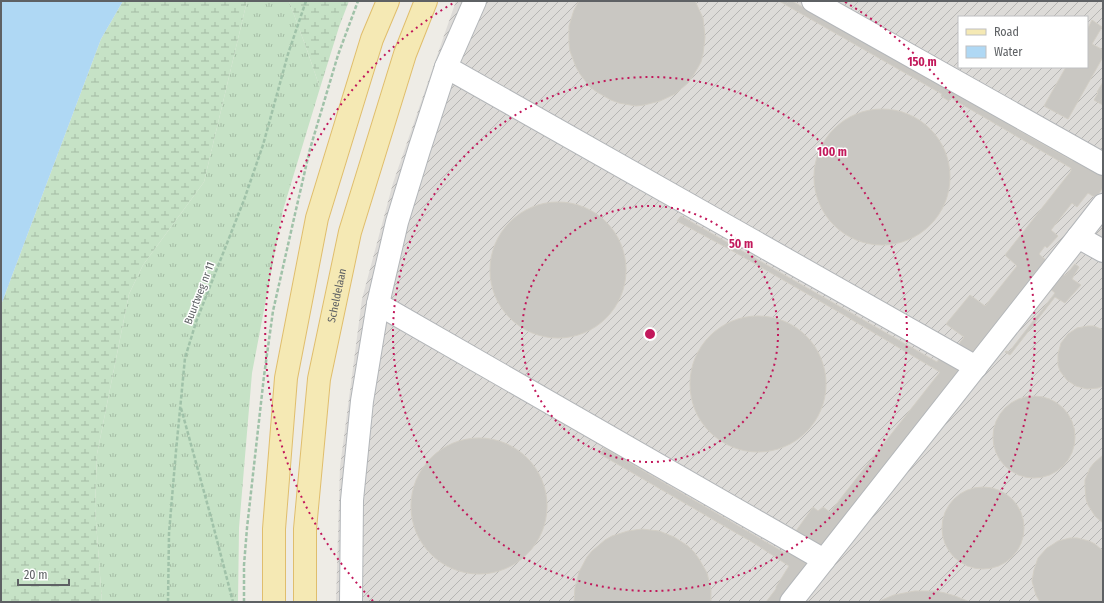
<svg xmlns="http://www.w3.org/2000/svg" width="1104" height="603" viewBox="0 0 1104 603" font-family="'Fira Sans Condensed',sans-serif">
  <style>
    .industrial { fill: url(#industrial-furrows); fill-rule: evenodd }
    .grass { fill: url(#grass-tufts) }
    .wetland { fill: url(#wetland-marsh) }
    .water { fill: #afd8f4 }
    .building { fill: #c9c7c2; stroke: #d2cec5 }
    .lines { fill: none; stroke-linecap: round; stroke-linejoin: round }
    .minor-casing { stroke: #b3b6b9; stroke-width: 24 }
    .major-casing { stroke: #e0be6d; stroke-width: 24 }
    .path { stroke: #a0c2a9; stroke-width: 2.5; stroke-dasharray: 4 2; stroke-linecap: butt }
    .minor { stroke: #fff; stroke-width: 22 }
    .major { stroke: #f5e9b4; stroke-width: 22 }
    .ring { fill: none; stroke: #c2185b; stroke-width: 2; stroke-dasharray: 2 4 }
    .labels { text-anchor: middle; stroke-width: 3; stroke-linejoin: round; paint-order: stroke }
    .street-label { font-size: 11px; fill: #5e6164; stroke: #fff }
    .centre { fill: #c2185b; stroke: #fff; stroke-width: 2 }
    .ring-label { font-size: 12px; text-anchor: middle; font-weight: bold; fill: #c2185b; stroke: #fff; stroke-width: 3; stroke-linejoin: round; paint-order: stroke }
  </style>
  <defs>
    <pattern id="industrial-furrows" width="10" height="10" patternUnits="userSpaceOnUse"><rect width="10" height="10" fill="#dddbd8"/><path d="M-1 1l2-2M0 10L10 0M9 11l2-2" fill="none" stroke="#b6b5b3"/></pattern>
    <pattern id="grass-tufts" width="24" height="20" patternUnits="userSpaceOnUse"><rect width="24" height="20" fill="#c6e2c6"/><path d="M3 7l-1-3M5 7V3M7 7l1-3M15 17l-1-3M17 17v-4M19 17l1-3" fill="none" stroke="#a4bba4"/></pattern>
    <pattern id="wetland-marsh" width="20" height="14" patternUnits="userSpaceOnUse"><rect width="20" height="14" fill="#c6e2c6"/><path d="M1 5h8M5 5V1M11 12h8M15 12V8" fill="none" stroke="#a4bba4"/></pattern>
  </defs>
  <rect width="100%" height="100%" fill="#eeece6"/>
  <!-- industrial -->
  <path class="industrial" d="M456,1H1103V602H336L340,467L362,299L393,183ZM959,17H1087V67H959Z"/>
  <!-- grass -->
  <polygon class="grass" points="247,1 289,1 307,50 320,88 283,210 252,373 239,528 238,602 102,602 95,508 97,454 129,294 143,265 204,182"/>
  <!-- wetland -->
  <g class="wetland">
    <polygon points="123,1 247,1 204,182 143,265 129,294 97,454 95,508 102,602 1,602 1,305 101,39"/>
    <polygon points="289,1 349,1 339,27 320,88 307,50"/>
  </g>
  <!-- water -->
  <polygon class="water" points="1,1 123,1 101,39 1,305"/>
  <!-- building -->
  <g class="building">
    <polygon points="579,1 695,1 703,18 705,37 703,54 701,62 693,76 688,83 675,94 660,101 644,105 636,106 619,103 611,100 597,92 590,87 580,74 576,67 570,51 569,43 569,26 574,10"/>
    <polygon points="779,1 792,1 1071,160 1092,165 1103,177 1103,187 1096,198 1088,193 1077,207 1072,203 1051,230 1058,236 1047,248 1045,246 1039,254 1048,262 973,355 955,349 964,337 946,324 970,295 985,306 1017,266 1005,255 1071,171 1071,168 951,98 949,101 941,96 942,94"/>
    <polygon points="1092,20 1102,27 1092,44 1103,50 1103,57 1068,119 1044,106 1066,67 1087,67 1087,30"/>
    <polygon points="1103,82 1103,105 1094,100 1098,93 1097,92"/>
    <circle cx="882" cy="177" r="68"/>
    <circle cx="558" cy="270" r="68"/>
    <polygon points="681,216 937,362 942,354 956,365 959,373 822,546 796,531 813,507 818,511 823,507 830,512 940,372 844,315 731,250 677,221"/>
    <polygon points="1075,264 1079,267 1072,279 1081,285 1065,303 1055,297 1010,355 1005,352 1006,351 1009,352 1055,293 1049,288 1056,279 1058,281 1063,275 1066,275"/>
    <circle cx="758" cy="384" r="68"/>
    <polygon points="1088,326 1094,326 1103,330 1103,386 1098,388 1087,389 1076,386 1067,380 1060,371 1058,365 1058,354 1061,343 1068,334 1077,328"/>
    <circle cx="1034" cy="437" r="41"/>
    <circle cx="479" cy="506" r="68"/>
    <polygon points="604,448 785,553 790,546 804,556 808,564 781,602 766,602 776,589 776,587 789,566 757,545 600,454"/>
    <polygon points="1103,455 1103,523 1095,516 1088,505 1086,499 1085,486 1085,480 1090,468 1094,463"/>
    <circle cx="983" cy="528" r="41"/>
    <polygon points="642,529 659,531 674,537 688,546 694,552 699,559 707,573 711,590 711,602 574,602 575,588 579,572 587,557 592,551 605,540 612,536 628,531"/>
    <polygon points="1070,538 1077,538 1089,541 1095,544 1103,551 1103,602 1040,602 1036,595 1032,581 1034,570 1038,558 1047,548 1052,545 1058,541"/>
    <polygon points="915,591 935,591 945,593 955,596 970,602 877,602 894,595"/>
  </g>
  <g class="lines">
    <defs>
      <g id="minor">
        <polyline points="813,1 1103,164"/>
        <polyline points="446,67 976,367"/>
        <polyline points="1078,237 1103,251"/>
        <polyline points="378,304 824,560"/>
        <polyline points="351,602 352,500 362,401 378,304 397,222 419,150 446,67 475,1"/>
        <polyline points="791,602 1078,237 1103,205"/>
      </g>
      <g id="major">
        <polyline points="274,602 274,529 286,378 317,218 372,39 388,1"/>
        <path id="s1" d="M305,602V529L319,379L350,232L405,54L426,1"/>
      </g>
    </defs>
    <!-- minor casing -->
    <use href="#minor" class="minor-casing"/>
    <!-- major casing -->
    <use href="#major" class="major-casing"/>
    <!-- path -->
    <g class="path">
      <polyline points="181,408 212,521 233,602"/>
      <polyline points="168,602 169,533 176,451 185,358 196,322 244,200 263,145 288,54 306,1"/>
      <polyline points="244,602 244,565 247,528 264,376 273,311 295,214 310,149 338,55 358,1"/>
    </g>
    <!-- minor -->
    <use href="#minor" class="minor"/>
    <!-- major -->
    <use href="#major" class="major"/>
  </g>
  <!-- distance rings -->
  <g class="ring">
    <circle cx="650" cy="334" r="128"/>
    <circle cx="650" cy="334" r="257"/>
    <path d="M373 601A385 385 0 0 1 455 2M845 2A385 385 0 0 1 927 601"/>
  </g>
  <g class="labels">
    <!-- street labels -->
    <g class="street-label">
      <text transform="translate(199 293) rotate(-69)" y="4">Buurtweg nr 11</text>
      <text dy="4" stroke="none"><textPath href="#s1" startOffset="309">Scheldelaan</textPath></text>
    </g>
  </g>
  <circle cx="650" cy="334" r="6" class="centre"/>
  <g class="ring-label">
    <text x="922" y="66">150 m</text>
    <text x="832" y="156">100 m</text>
    <text x="741" y="248">50 m</text>
  </g>
  <!-- border -->
  <rect width="1104" height="603" fill="none" stroke="#5e6164" stroke-width="4"/>
  <!-- legend -->
  <rect x="958" y="16" width="130" height="52" fill="#ffffff" stroke="#bfc0c1"/>
  <rect x="966" y="29" width="20" height="6" fill="#f5e9b4" stroke="#bfc0c1"/>
  <text x="994" y="36" font-size="12" fill="#5e6164">Road</text>
  <rect x="966" y="46" width="20" height="12" fill="#afd8f4" stroke="#bfc0c1"/>
  <text x="994" y="56" font-size="12" fill="#5e6164">Water</text>
  <!-- scale -->
  <path d="M18 579v6h51v-6" fill="none" stroke="#5e6164" stroke-width="2"/>
  <text x="24" y="579" font-size="12" fill="#5e6164" stroke="#ffffff" stroke-width="3" paint-order="stroke">20 m</text>
</svg>
